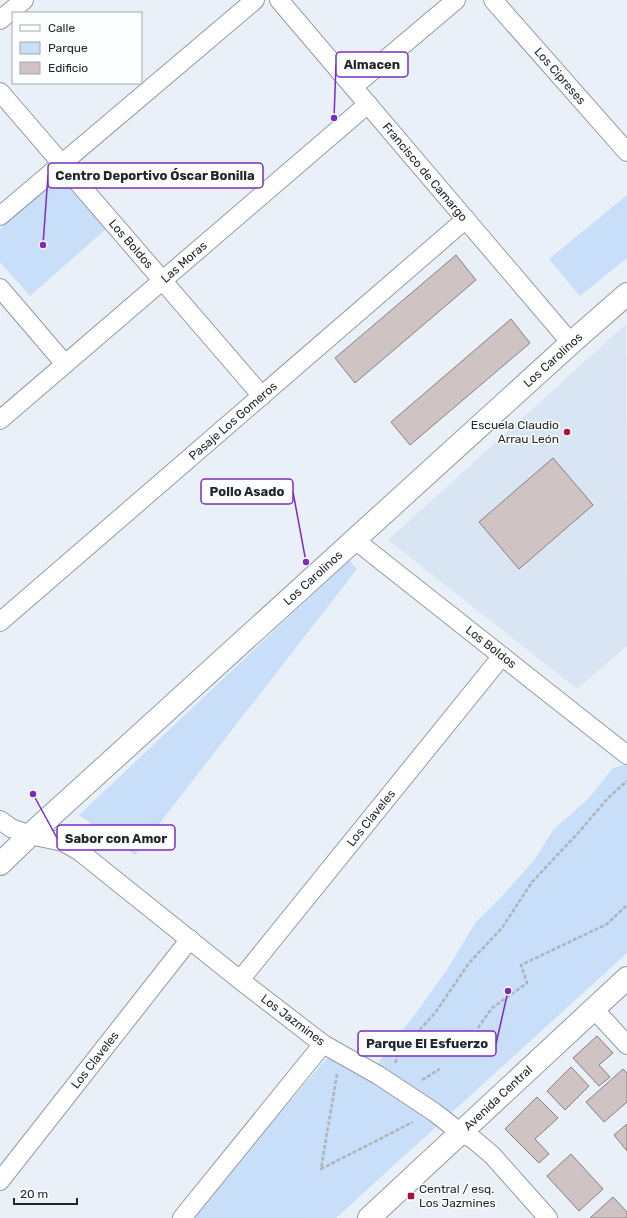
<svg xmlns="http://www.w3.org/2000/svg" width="627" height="1218" viewBox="0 0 627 1218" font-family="Rubik,sans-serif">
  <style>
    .built { fill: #d9e5f3 }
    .green { fill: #c9dff9 }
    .building { fill: #cfc3c3; stroke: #897e7e }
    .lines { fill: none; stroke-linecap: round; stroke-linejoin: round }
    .street-casing { stroke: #949aa2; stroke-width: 20 }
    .secondary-casing { stroke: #949aa2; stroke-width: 24 }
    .path { stroke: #aeb3b9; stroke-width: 2.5; stroke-dasharray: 4 2; stroke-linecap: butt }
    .street { stroke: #fff; stroke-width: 18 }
    .secondary { stroke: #fff; stroke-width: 22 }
    .poi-dot { fill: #a91136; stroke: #fcfdff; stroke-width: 1.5 }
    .labels { text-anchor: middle; stroke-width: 3; stroke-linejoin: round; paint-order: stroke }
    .street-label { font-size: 12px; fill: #242729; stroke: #fcfdff }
    .poi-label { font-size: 12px; fill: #242729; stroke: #fcfdff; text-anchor: end }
    .leader { fill: none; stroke: #7b2cbf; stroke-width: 1.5 }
    .callout-dot { fill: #7b2cbf; stroke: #fcfdff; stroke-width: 1.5 }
    .callout { fill: #fcfdff; stroke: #7b2cbf; stroke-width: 1.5 }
    .callout-label { font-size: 13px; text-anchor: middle; font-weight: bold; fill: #242729 }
  </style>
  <rect width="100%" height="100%" fill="#eaf0f8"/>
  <!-- built -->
  <polygon class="built" points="626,324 627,646 577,689 388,540"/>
  <!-- green -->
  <g class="green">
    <polygon points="59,176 106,229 30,296 0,262 0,229"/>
    <polygon points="627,195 627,258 580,296 549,259"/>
    <polygon points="349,560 357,569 135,855 79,815"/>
    <polygon points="627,764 627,953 336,1218 190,1218 327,1058 369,1077 389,1047 417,1012 446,971 476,922 507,891 535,859 553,830 588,799 613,768"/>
  </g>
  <!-- building -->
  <g class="building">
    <polygon points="456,255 476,280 355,383 335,358"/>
    <polygon points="511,319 530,343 410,445 391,422"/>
    <polygon points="553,458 593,505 519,569 479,522"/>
    <polygon points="597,1036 613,1053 599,1065 610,1077 599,1086 573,1058"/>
    <polygon points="571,1067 589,1086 565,1110 547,1091"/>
    <polygon points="623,1069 627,1073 627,1102 604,1122 586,1102"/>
    <polygon points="537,1097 558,1118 535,1139 549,1154 539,1163 505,1129"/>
    <polygon points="627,1124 627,1151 614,1135"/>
    <polygon points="571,1154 603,1189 579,1211 547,1176"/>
    <polygon points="613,1197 627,1212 627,1218 590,1218"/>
  </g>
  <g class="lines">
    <defs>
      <g id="street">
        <polyline points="279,0 571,343"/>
        <polyline points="493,0 627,152"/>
        <polyline points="0,20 24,0"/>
        <polyline points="353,87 456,0"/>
        <polyline points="0,92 262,396"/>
        <polyline points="0,216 255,0"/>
        <polyline points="0,288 65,364"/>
        <polyline points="0,420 368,104"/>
        <polyline points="355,540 627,755"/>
        <polyline points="0,622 466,219"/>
        <polyline points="0,820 11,828 30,835 63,842 79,851 240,980 323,1044 378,1075 434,1112 461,1133 473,1139 492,1155 548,1218"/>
        <polyline points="240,980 502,656"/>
        <polyline points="594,1009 627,1045"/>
        <polyline points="0,1181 190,939"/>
        <polyline points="182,1218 323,1044"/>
      </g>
      <g id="secondary">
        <polyline points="0,864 30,835 571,343 627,294"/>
        <polyline points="369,1218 627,978"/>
      </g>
    </defs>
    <!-- street casing -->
    <use href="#street" class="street-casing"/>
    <!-- secondary casing -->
    <use href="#secondary" class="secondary-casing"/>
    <!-- path -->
    <g class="path">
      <polyline points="478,1028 492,1008 527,983 521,965 607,924 627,905"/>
      <polyline points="395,1063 399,1052 435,1013 469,963 502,928 532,882 579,832 608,798 627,781"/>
      <polyline points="337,1074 321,1169 413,1122"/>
      <polyline points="422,1080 440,1069"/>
    </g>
    <!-- street -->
    <use href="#street" class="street"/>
    <!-- secondary -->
    <use href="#secondary" class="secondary"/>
  </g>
  <!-- markers -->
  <g class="poi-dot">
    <circle cx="567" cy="432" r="4"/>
    <rect x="407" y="1192" width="8" height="8" rx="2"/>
  </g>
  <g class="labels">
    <!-- street labels -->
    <g class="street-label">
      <text transform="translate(560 76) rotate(49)" y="4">Los Cipreses</text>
      <text transform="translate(425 172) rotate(50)" y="4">Francisco de Camargo</text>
      <text transform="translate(131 244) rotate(49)" y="4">Los Boldos</text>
      <text transform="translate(184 262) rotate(-41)" y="4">Las Moras</text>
      <text transform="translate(553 360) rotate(-42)" y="4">Los Carolinos</text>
      <text transform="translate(233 421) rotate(-41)" y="4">Pasaje Los Gomeros</text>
      <text transform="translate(313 578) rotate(-42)" y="4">Los Carolinos</text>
      <text transform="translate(491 647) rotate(38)" y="4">Los Boldos</text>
      <text transform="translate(371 818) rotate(-51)" y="4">Los Claveles</text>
      <text transform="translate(293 1020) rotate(37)" y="4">Los Jazmines</text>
      <text transform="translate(95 1060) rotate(-52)" y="4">Los Claveles</text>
      <text transform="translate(498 1098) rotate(-43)" y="4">Avenida Central</text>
    </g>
    <!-- poi labels -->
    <g class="poi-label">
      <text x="559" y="429">Escuela Claudio<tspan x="559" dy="14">Arrau León</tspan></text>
      <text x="419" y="1193" text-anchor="start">Central / esq.<tspan x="419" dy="14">Los Jazmines</tspan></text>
    </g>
  </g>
  <!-- callouts -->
  <path class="leader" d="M334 118L336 65M43 245L48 175M306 562L293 492M33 794L57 838M508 991L496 1044"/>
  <g class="callout-dot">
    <circle cx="334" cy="118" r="4"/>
    <circle cx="43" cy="245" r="4"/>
    <circle cx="306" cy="562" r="4"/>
    <circle cx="33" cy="794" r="4"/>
    <circle cx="508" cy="991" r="4"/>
  </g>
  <g class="callout">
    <rect x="336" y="52" width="72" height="25" rx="4"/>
    <rect x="48" y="163" width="215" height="25" rx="4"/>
    <rect x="201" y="479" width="92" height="25" rx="4"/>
    <rect x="57" y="825" width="118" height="25" rx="4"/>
    <rect x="358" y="1031" width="138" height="25" rx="4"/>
  </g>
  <g class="callout-label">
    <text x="372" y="69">Almacen</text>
    <text x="155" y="180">Centro Deportivo Óscar Bonilla</text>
    <text x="247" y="496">Pollo Asado</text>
    <text x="116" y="843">Sabor con Amor</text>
    <text x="427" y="1048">Parque El Esfuerzo</text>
  </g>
  <!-- legend -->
  <rect x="12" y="12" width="130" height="72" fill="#fcfdff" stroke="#a6a7a9"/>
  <rect x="20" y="25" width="20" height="6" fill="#ffffff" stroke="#a6a7a9"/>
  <text x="48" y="32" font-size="12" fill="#242729">Calle</text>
  <rect x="20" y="42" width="20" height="12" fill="#c9dff9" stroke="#a6a7a9"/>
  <text x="48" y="52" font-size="12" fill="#242729">Parque</text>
  <rect x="20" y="62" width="20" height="12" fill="#cfc3c3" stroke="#a6a7a9"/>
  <text x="48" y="72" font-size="12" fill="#242729">Edificio</text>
  <!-- scale -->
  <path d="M14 1198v6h63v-6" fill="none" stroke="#242729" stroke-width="2"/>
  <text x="20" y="1198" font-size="12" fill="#242729" stroke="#fcfdff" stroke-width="3" paint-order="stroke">20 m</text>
</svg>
